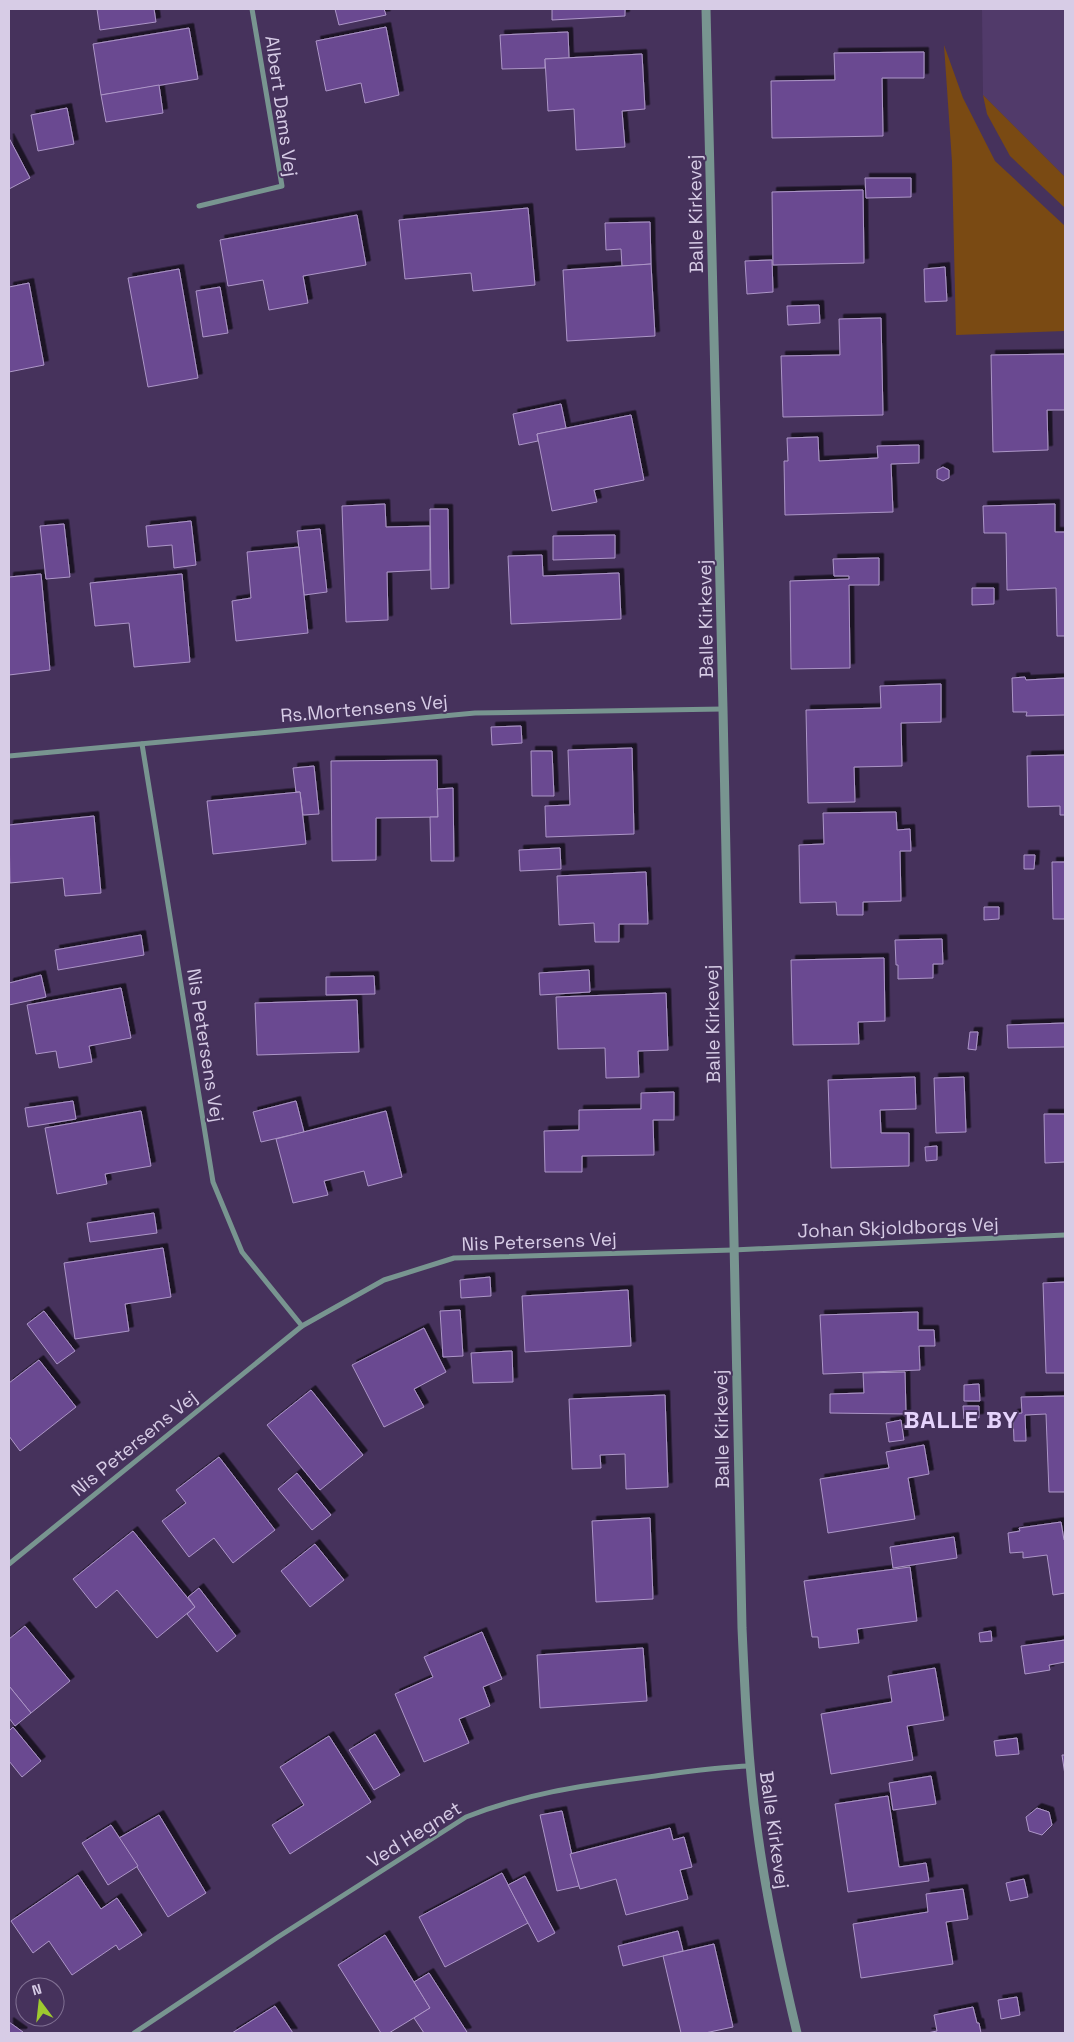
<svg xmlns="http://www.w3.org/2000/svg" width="1074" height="2042" viewBox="0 0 1074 2042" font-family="'Space Grotesk',sans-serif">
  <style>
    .built { fill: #513a6a }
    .green { fill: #7a4a13 }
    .building { fill: #6b4891; stroke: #ac96c7; filter: url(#shadow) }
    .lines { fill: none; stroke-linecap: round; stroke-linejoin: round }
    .minor { stroke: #789590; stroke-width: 5 }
    .tertiary { stroke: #789590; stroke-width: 9 }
    .labels { text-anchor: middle; stroke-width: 4; stroke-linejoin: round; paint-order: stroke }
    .street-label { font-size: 19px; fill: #d7cce6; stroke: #46325c }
    .district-label { font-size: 24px; font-weight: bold; letter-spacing: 1px; fill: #e5d3fc; stroke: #46325c }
  </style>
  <defs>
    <filter id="shadow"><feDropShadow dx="4.5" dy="-4.5" stdDeviation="0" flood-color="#0009"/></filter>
  </defs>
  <rect width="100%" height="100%" fill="#46325c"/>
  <!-- built -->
  <polygon class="built" points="982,9 1065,9 1065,177 983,95"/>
  <!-- green -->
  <g class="green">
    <polygon points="944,45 963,98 995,161 1065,226 1065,331 956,335 952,162"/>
    <polygon points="983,95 1065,177 1065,208 1010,156 987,114"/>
  </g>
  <!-- building -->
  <g class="building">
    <polygon points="97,9 154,9 156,22 100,30"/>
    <polygon points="335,9 384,9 386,15 339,25"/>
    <polygon points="552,9 625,9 625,16 552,20"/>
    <polygon points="386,27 399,95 365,103 361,83 326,91 316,41"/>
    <polygon points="189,28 198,79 101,95 93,44"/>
    <polygon points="568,32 569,58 545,59 545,68 502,69 500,35"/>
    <polygon points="924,52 924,78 882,78 883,136 772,138 771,81 835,80 834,53"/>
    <polygon points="642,54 645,109 622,111 625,147 576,150 574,109 548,111 545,59"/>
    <polygon points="159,85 163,113 106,122 101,95"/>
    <polygon points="67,108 74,144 38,151 31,115"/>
    <polygon points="9,138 30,178 9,189"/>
    <polygon points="865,178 911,178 911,197 866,198"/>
    <polygon points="863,190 864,263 773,265 772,192"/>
    <polygon points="528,208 535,285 473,291 471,273 405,279 399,220"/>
    <polygon points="357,215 366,265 303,276 308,303 269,310 263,280 228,286 220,240"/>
    <polygon points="650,222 651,264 622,266 621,249 606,250 605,223"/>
    <polygon points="772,260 773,292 747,294 745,261"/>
    <polygon points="651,264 655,336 567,341 563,270"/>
    <polygon points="945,267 947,301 925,302 924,269"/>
    <polygon points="179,269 198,378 148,387 128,278"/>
    <polygon points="29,283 44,365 9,372 9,287"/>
    <polygon points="220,287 228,333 203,337 196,291"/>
    <polygon points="819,305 820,323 788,325 787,306"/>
    <polygon points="881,318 883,415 783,417 781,356 840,355 839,319"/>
    <polygon points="1065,354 1065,410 1047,410 1048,450 993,452 991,355"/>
    <polygon points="561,404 566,428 537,434 538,441 519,445 513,414"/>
    <polygon points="631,415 644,480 594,490 597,502 552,511 537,434"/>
    <polygon points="818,437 819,461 878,458 877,446 919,445 919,463 891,464 893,512 785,515 784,461 788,461 787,438"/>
    <polygon points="943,467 949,470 949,478 943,481 937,478 937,470"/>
    <polygon points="385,504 386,527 430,526 430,570 387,572 388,620 346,622 342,506"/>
    <polygon points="1055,504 1055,532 1065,532 1065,636 1057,636 1056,588 1007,590 1006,533 984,533 983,506"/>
    <polygon points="430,509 448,509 449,588 431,589"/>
    <polygon points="191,521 196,565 174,568 172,545 148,547 146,526"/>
    <polygon points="64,524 70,577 46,579 40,526"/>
    <polygon points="320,529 327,592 304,595 297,531"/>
    <polygon points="615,535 615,558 553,560 553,536"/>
    <polygon points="299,547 308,633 236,641 232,601 251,598 247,552"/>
    <polygon points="542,555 543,576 619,573 621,619 511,624 508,556"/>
    <polygon points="879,558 879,585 849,585 850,668 791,669 790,581 849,579 849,576 834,576 833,559"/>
    <polygon points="41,574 50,670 9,675 9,577"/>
    <polygon points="182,574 190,662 134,667 129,623 95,626 90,583"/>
    <polygon points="972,588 994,588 994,604 972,605"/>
    <polygon points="1025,677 1026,680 1065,678 1065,715 1026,716 1027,712 1013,712 1012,678"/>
    <polygon points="941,684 941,722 901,723 902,766 854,767 855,802 808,803 806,710 881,708 880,686"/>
    <polygon points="521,726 522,743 492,745 491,727"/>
    <polygon points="632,748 634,834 546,837 545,806 570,805 568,750"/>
    <polygon points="531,751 552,751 554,796 532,796"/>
    <polygon points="1065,755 1065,815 1060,815 1060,806 1028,807 1027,756"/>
    <polygon points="437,760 438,817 376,818 376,860 332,861 331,761"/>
    <polygon points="314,766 319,814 303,815 300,792 296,792 293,768"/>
    <polygon points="453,788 454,861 431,861 430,817 438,817 437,789"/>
    <polygon points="300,792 306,844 213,854 207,801"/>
    <polygon points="896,812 897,830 910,829 911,851 900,851 901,901 863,902 863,915 837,915 836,902 800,903 799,845 824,844 823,813"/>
    <polygon points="94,816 101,893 65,896 63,878 10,883 9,825"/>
    <polygon points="560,848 561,869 520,871 519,850"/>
    <polygon points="1024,855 1035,855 1034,869 1024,869"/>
    <polygon points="1052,862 1065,862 1065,919 1053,919"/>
    <polygon points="646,872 648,924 619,924 619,942 595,942 594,923 559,925 557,876"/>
    <polygon points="984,907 999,907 999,919 984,920"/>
    <polygon points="141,935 144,955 58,970 55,950"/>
    <polygon points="942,939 943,964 933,964 933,978 898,979 898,965 896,965 895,940"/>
    <polygon points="884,958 885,1021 858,1022 859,1044 793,1045 791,960"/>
    <polygon points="589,970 590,992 540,995 539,973"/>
    <polygon points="41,975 46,997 9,1005 9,983"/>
    <polygon points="374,976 375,994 326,995 326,977"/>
    <polygon points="121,988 131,1038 89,1046 92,1062 59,1068 56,1051 36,1054 27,1005"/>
    <polygon points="666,993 668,1050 638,1051 639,1077 606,1078 605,1048 558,1049 556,997"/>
    <polygon points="357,1000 359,1052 257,1055 255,1003"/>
    <polygon points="1065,1023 1065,1047 1008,1048 1007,1025"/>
    <polygon points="970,1032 978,1032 976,1050 968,1049"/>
    <polygon points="915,1077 916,1109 880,1110 881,1133 909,1133 909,1166 831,1168 828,1080"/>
    <polygon points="964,1077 966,1132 936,1133 934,1078"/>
    <polygon points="674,1092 674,1120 653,1120 654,1155 582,1156 582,1172 545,1172 544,1131 579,1130 579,1110 641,1109 641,1093"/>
    <polygon points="73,1101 76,1119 28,1127 25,1108"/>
    <polygon points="296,1101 304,1132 261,1142 253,1112"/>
    <polygon points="141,1111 151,1166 105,1174 107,1184 57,1194 45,1128"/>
    <polygon points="386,1111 402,1177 368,1186 364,1171 324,1181 328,1195 293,1203 276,1139"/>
    <polygon points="1044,1114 1065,1114 1065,1162 1045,1163"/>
    <polygon points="937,1146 937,1160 926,1161 925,1147"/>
    <polygon points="154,1213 157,1233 90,1242 87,1223"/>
    <polygon points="163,1248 171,1297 125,1304 129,1331 75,1339 64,1263"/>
    <polygon points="490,1277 491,1296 461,1298 460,1280"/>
    <polygon points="1065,1282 1065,1373 1046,1373 1043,1283"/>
    <polygon points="628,1290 631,1346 525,1352 522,1296"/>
    <polygon points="460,1310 463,1356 443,1357 440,1311"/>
    <polygon points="44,1311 75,1351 57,1364 27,1324"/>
    <polygon points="918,1312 918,1330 934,1330 935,1346 919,1346 920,1370 823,1374 820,1315"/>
    <polygon points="424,1328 446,1372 414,1389 424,1407 384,1427 352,1365"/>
    <polygon points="512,1351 513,1382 473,1383 471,1353"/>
    <polygon points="39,1360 76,1407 20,1451 9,1436 9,1383"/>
    <polygon points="905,1372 906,1414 830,1413 830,1394 864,1393 863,1373"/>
    <polygon points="979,1384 980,1401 964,1401 964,1385"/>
    <polygon points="311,1390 363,1455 320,1490 267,1425"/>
    <polygon points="665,1395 668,1487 626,1489 625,1454 600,1455 601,1468 572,1469 569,1399"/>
    <polygon points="1065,1396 1065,1492 1049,1492 1046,1414 1025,1415 1026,1441 1014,1441 1013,1414 1022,1413 1021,1397"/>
    <polygon points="963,1406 979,1406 979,1418 964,1419"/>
    <polygon points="901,1420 904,1440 889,1442 886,1423"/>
    <polygon points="924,1445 929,1474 908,1478 915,1519 828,1533 820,1479 889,1468 886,1452"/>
    <polygon points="219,1457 275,1530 233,1563 214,1538 189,1557 162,1521 186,1503 176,1490"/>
    <polygon points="297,1473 331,1515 312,1530 278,1489"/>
    <polygon points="650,1518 653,1599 596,1602 592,1521"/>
    <polygon points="1061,1522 1064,1540 1065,1539 1065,1593 1053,1595 1047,1555 1023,1558 1023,1552 1010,1553 1008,1533 1020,1531 1019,1528"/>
    <polygon points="133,1531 195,1607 157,1638 117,1590 96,1608 73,1579"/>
    <polygon points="954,1537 957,1558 893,1568 890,1547"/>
    <polygon points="315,1544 344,1580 310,1607 281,1571"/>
    <polygon points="910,1567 917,1621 857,1629 859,1643 819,1648 818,1637 812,1637 804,1581"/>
    <polygon points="199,1588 236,1636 217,1652 187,1614 195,1607 188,1597"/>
    <polygon points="25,1626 70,1681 31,1713 9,1686 9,1639"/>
    <polygon points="991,1631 992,1641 980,1642 979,1633"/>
    <polygon points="482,1632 502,1679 483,1687 490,1706 459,1719 469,1743 424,1762 395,1694 433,1677 424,1657"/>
    <polygon points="1065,1640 1065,1662 1049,1665 1050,1670 1025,1674 1021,1646"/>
    <polygon points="643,1648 647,1701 540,1708 537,1655"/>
    <polygon points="935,1668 944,1720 907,1726 913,1760 831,1774 821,1714 892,1702 888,1676"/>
    <polygon points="9,1686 31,1713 15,1726 9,1718"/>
    <polygon points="13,1727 41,1761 22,1777 9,1761 9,1731"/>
    <polygon points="375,1734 400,1775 374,1790 349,1750"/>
    <polygon points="329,1736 371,1802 290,1854 272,1825 304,1805 280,1767"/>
    <polygon points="1017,1738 1019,1754 996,1756 994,1741"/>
    <polygon points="1062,1755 1065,1755 1065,1775"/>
    <polygon points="931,1776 936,1804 893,1810 889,1783"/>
    <polygon points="888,1796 899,1867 926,1863 929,1881 848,1892 835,1804"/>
    <polygon points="1037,1808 1049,1812 1052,1825 1042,1835 1029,1831 1026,1817"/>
    <polygon points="562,1811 579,1886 557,1891 540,1815"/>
    <polygon points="159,1815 206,1893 168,1917 119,1838"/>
    <polygon points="111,1825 138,1866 108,1885 82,1843"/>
    <polygon points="670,1828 673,1840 684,1837 692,1867 680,1870 688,1899 626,1915 616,1879 580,1889 570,1854"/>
    <polygon points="502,1873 528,1923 445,1967 419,1917"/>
    <polygon points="78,1875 101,1909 117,1898 142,1935 119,1950 116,1945 72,1975 49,1941 33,1953 11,1921"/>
    <polygon points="525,1876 555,1933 538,1942 508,1885"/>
    <polygon points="1024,1879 1028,1897 1010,1901 1006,1883"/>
    <polygon points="963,1889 968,1919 946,1922 953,1964 861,1978 853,1924 928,1912 926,1894"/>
    <polygon points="678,1931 683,1951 623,1966 618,1946"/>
    <polygon points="385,1935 430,2008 389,2033 381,2033 338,1965"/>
    <polygon points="714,1944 733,2027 705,2033 681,2033 663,1956"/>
    <polygon points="429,1973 467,2032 464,2033 424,2033 414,2018 430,2008 414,1982"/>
    <polygon points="1017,1997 1020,2015 1001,2019 998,2000"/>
    <polygon points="275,2006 293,2033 232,2033"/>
    <polygon points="973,2007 977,2023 979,2023 981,2033 927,2033 937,2031 934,2015"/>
    <polygon points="9,2022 23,2032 22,2033 9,2033"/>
  </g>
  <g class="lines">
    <!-- minor -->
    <g class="minor">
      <polyline points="199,206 282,186 252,9"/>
      <polyline points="142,744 213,1182 242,1252 302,1326"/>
      <polyline points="9,756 475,713 723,709"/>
      <polyline points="9,1564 302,1326 384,1280 454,1258 733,1250 1065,1235"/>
      <path d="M134,2033L278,1937L466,1817C525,1794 578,1786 640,1778C677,1773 713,1767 750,1766"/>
    </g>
    <!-- tertiary -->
    <path class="tertiary" d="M706,9L723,709L742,1628C745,1695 748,1762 757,1828C766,1897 781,1966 797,2033"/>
  </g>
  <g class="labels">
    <!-- street labels -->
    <g class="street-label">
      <text transform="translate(282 106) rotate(82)" y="7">Albert Dams Vej</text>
      <text transform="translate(695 214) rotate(-91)" y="7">Balle Kirkevej</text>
      <text transform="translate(705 619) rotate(-91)" y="7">Balle Kirkevej</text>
      <text transform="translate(364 708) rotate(-5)" y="7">Rs.Mortensens Vej</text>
      <text transform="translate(712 1024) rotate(-91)" y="7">Balle Kirkevej</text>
      <text transform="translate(206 1045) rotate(81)" y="7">Nis Petersens Vej</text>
      <text transform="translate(898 1227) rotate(-2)" y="7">Johan Skjoldborgs Vej</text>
      <text transform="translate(539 1241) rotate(-2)" y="7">Nis Petersens Vej</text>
      <text transform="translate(721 1429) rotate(-91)" y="7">Balle Kirkevej</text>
      <text transform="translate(134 1443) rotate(-39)" y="7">Nis Petersens Vej</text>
      <text transform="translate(775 1830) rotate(82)" y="7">Balle Kirkevej</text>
      <text transform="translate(414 1834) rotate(-32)" y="7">Ved Hegnet</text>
    </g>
    <!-- district labels -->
    <g class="district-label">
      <text x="961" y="1428">BALLE BY</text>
    </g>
  </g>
  <!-- border -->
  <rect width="1074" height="2042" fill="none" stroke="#d7cce6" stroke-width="20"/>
  <!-- north arrow -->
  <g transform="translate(40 2002) rotate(345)"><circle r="24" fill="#46325c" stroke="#807093"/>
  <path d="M0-4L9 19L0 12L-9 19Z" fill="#9eca2f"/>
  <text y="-8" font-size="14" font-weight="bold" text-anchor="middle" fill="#d7cce6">N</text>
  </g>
</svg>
